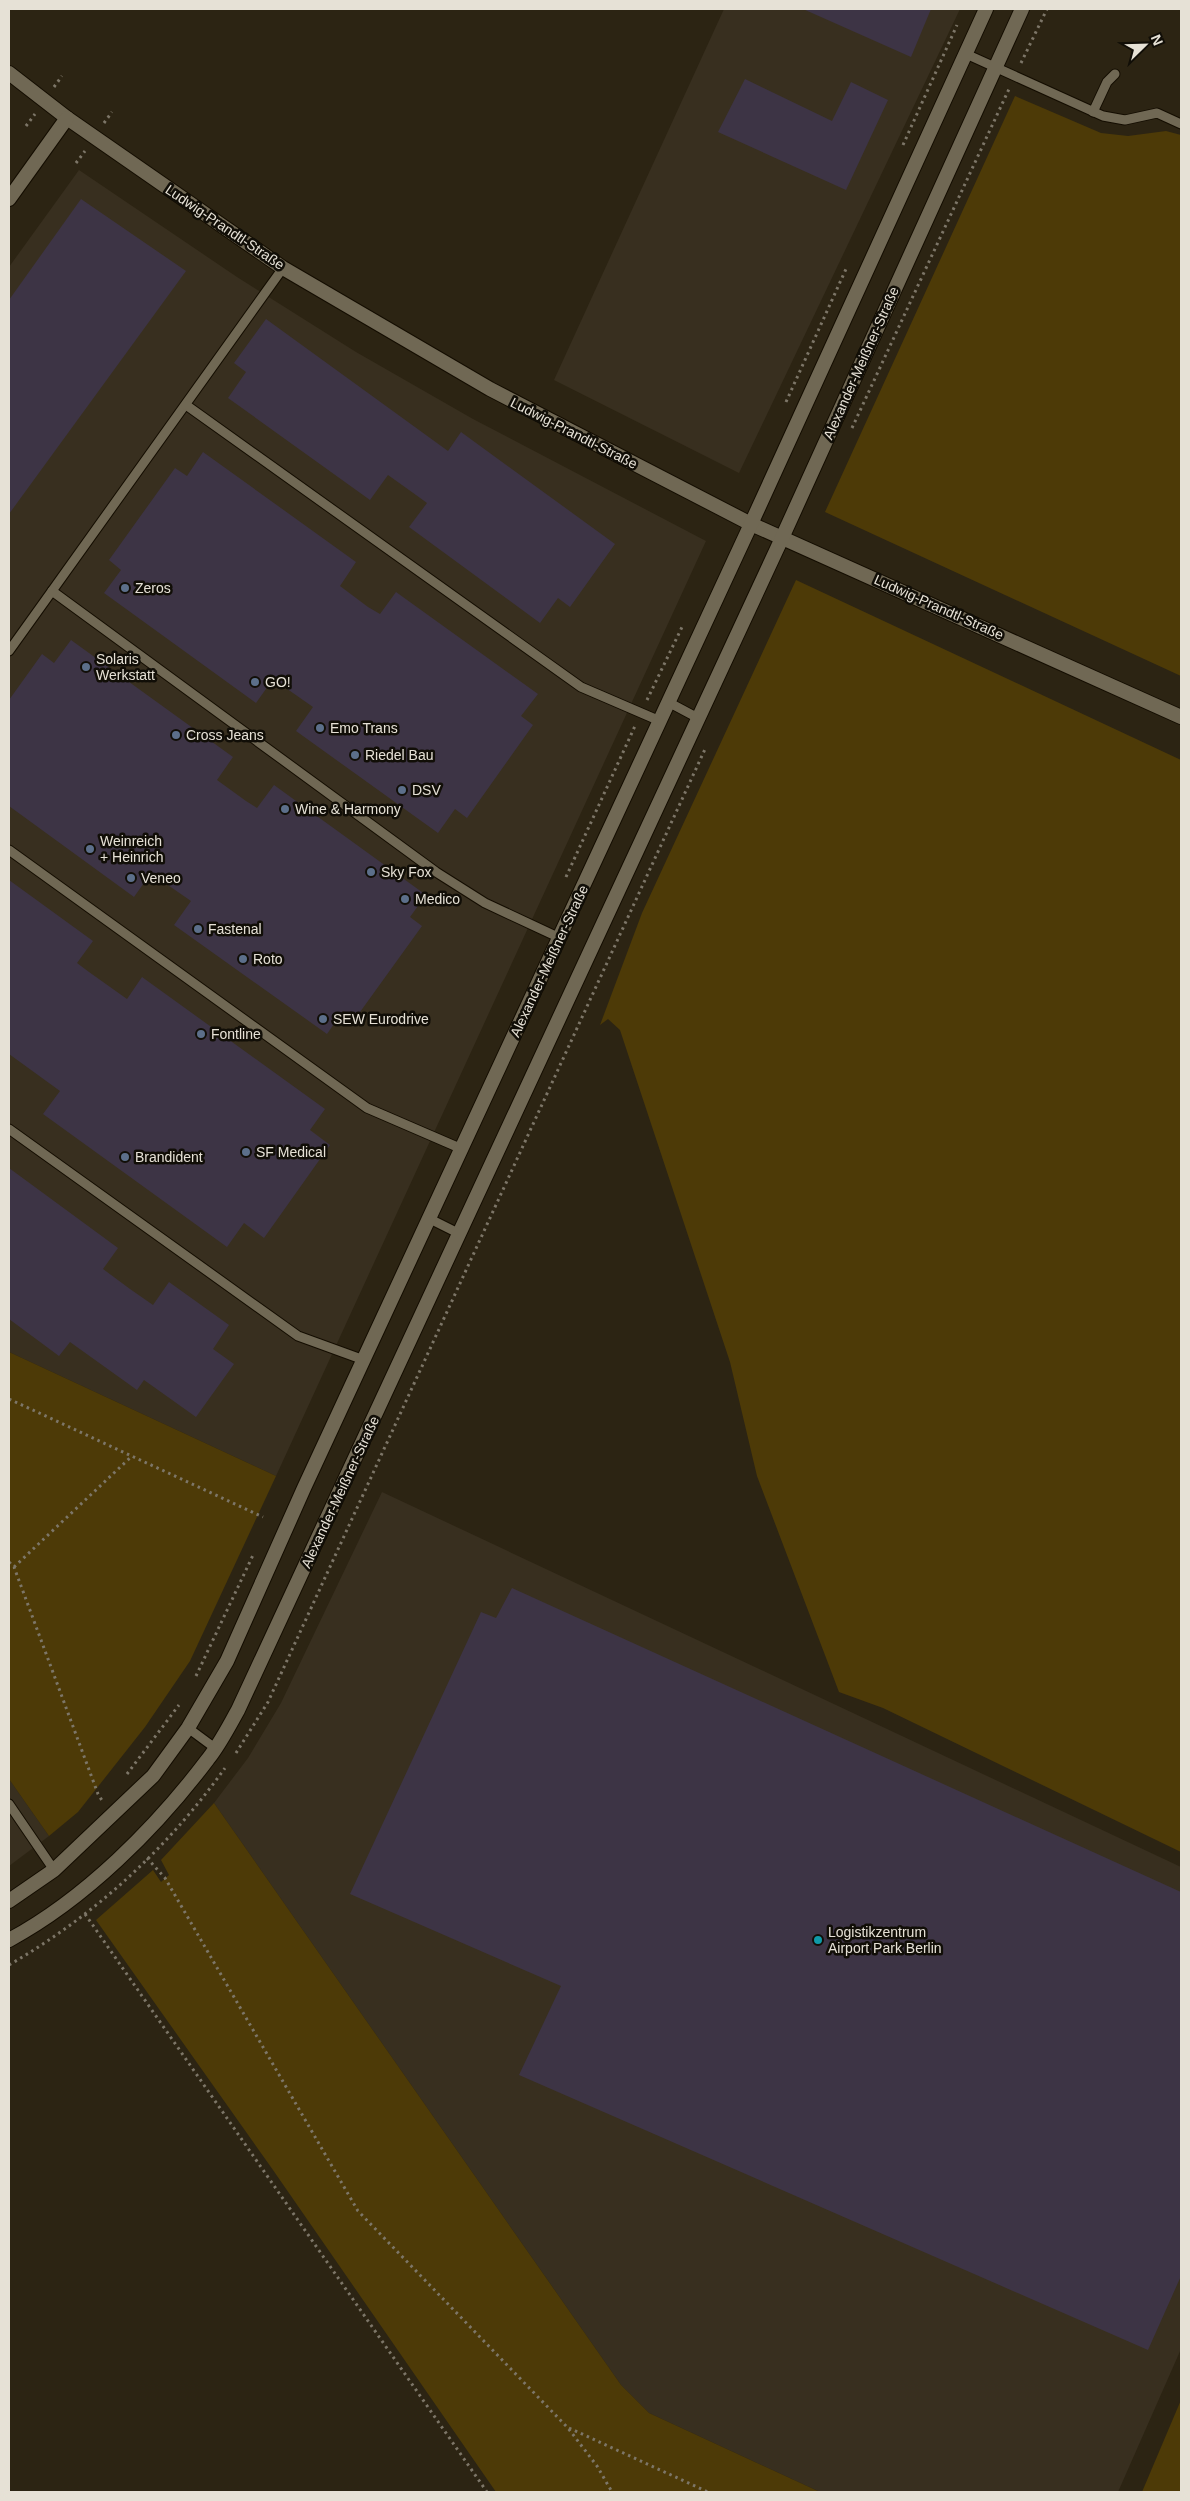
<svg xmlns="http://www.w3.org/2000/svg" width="1190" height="2501" viewBox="0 0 1190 2501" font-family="Helvetica,sans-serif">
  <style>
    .commercial { fill: #382f1f }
    .green { fill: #4d3a07 }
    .building { fill: #3d3445 }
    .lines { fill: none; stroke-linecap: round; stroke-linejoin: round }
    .service-casing { stroke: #140d01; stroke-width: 11 }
    .minor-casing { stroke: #140d01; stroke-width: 16 }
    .path { stroke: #7d7668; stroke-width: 3; stroke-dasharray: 2.5 4; stroke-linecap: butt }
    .service { stroke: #706854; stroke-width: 9 }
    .minor { stroke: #706854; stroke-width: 14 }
    .service-dot { fill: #5c6f8a; stroke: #110e07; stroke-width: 2 }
    .culture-dot { fill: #0f9aa8; stroke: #110e07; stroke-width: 2 }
    .labels { text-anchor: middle; stroke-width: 5; stroke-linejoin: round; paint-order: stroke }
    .street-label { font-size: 14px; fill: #e6e1d6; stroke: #110e07 }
    .poi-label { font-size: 14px; fill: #e6e1d6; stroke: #110e07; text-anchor: start }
  </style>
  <rect width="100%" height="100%" fill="#2c2413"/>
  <!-- commercial -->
  <g class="commercial">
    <polygon points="724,9 960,9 739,473 554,380"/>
    <polygon points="79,170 237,277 356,352 473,419 706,541 276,1476 9,1352 9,267"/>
    <polygon points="382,1492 1181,1867 1181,2349 1118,2492 820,2492 649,2413 621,2385 214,1803 248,1758 281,1703"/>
    <polygon points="9,1779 49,1836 9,1866"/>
  </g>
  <!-- green -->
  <g class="green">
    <polygon points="1015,96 1101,133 1128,136 1166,131 1181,135 1181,676 825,512"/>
    <polygon points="796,580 1181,760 1181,1852 883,1708 839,1692 757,1476 730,1362 620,1030 608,1019 600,1025 642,913"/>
    <polygon points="9,1352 276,1476 190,1661 145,1727 78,1812 49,1836 9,1779"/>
    <polygon points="214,1803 621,2385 649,2413 820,2492 496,2492 273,2170 96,1920 153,1870 161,1882 169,1875 161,1860"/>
    <polygon points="1181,2400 1181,2492 1142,2492"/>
  </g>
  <!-- building -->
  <g class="building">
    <polygon points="803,9 931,9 911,57"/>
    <polygon points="745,79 832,121 851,82 888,100 846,190 718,132"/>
    <polygon points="81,199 186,271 9,514 9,300"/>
    <polygon points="266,319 448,451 461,432 615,544 570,607 558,598 540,623 409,527 427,503 416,495 388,475 370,500 228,398 246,372 234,363"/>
    <polygon points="203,452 356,562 340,586 368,607 380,614 396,592 538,694 521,716 533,725 467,818 455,809 438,833 296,731 313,707 273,679 256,703 104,593 121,570 109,560 175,468 187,476"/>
    <polygon points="71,640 233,757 217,780 246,801 257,808 274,785 426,895 410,917 422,926 355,1019 343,1011 327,1034 174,925 191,901 162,881 151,873 134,897 9,806 9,700 42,654 54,663"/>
    <polygon points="9,880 93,941 77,963 89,972 127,999 142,977 325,1109 310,1130 330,1145 264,1238 244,1223 227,1247 43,1114 60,1091 9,1054"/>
    <polygon points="9,1168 118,1248 103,1269 130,1289 153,1305 169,1282 229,1325 213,1349 234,1364 196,1417 144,1380 137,1390 70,1342 59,1356 9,1319"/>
    <polygon points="512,1588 1181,1892 1181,2276 1148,2350 519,2075 561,1986 350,1894 481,1612 496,1618"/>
  </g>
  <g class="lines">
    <defs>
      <g id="service">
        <polyline points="966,54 1103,116 1125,120 1157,113 1181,124"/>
        <polyline points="1093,112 1107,82 1115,74"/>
        <polyline points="283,268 52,591 436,872 485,903 560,938"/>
        <polyline points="186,405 581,687 660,721"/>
        <polyline points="9,651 52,591"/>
        <polyline points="668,702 698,718"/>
        <polyline points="9,850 367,1108 462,1149"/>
        <polyline points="9,1129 298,1336 364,1360"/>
        <polyline points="430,1219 458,1233"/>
        <polyline points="188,1728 215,1748"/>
        <polyline points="9,1804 54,1870"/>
      </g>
      <g id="minor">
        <polyline points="9,73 67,118 283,268 490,389 751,524 1181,717"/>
        <polyline points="9,199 67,118"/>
        <polyline points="9,1901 54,1870 153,1776 188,1728 227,1661 304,1488 751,524 986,9"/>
        <path d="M9,1940C85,1899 156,1828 208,1759C220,1744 229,1726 238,1710L782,538L1022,9"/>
      </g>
    </defs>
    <!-- service casing -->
    <use href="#service" class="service-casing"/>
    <!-- minor casing -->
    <use href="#minor" class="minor-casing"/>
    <!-- path -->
    <g class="path">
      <polyline points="1021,63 1047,9"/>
      <polyline points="54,87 62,76"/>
      <polyline points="104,123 112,112"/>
      <polyline points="26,126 35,114"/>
      <polyline points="903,145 957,25"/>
      <polyline points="76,163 85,151"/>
      <polyline points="786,402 846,269"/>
      <polyline points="852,428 1009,89"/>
      <polyline points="647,700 683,625"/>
      <polyline points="566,877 635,726"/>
      <polyline points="9,1399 263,1517"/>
      <polyline points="9,1562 14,1567 98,1794 103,1802"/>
      <polyline points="14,1567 132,1456"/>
      <polyline points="196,1676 254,1553"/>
      <polyline points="236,1753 268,1702 706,747"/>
      <polyline points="127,1774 179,1705"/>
      <polyline points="147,1858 165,1878 358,2211 568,2428 597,2466 612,2492"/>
      <polyline points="85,1914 487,2492"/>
      <path d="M9,1965C95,1915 167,1849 225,1768"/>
      <polyline points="569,2428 708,2492"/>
    </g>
    <!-- service -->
    <use href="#service" class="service"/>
    <!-- minor -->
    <use href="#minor" class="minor"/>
  </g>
  <!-- markers -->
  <g class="service-dot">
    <circle cx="125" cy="588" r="5"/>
    <circle cx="86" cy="667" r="5"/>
    <circle cx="255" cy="682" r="5"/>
    <circle cx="320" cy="728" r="5"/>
    <circle cx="176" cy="735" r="5"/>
    <circle cx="355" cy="755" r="5"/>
    <circle cx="402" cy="790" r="5"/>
    <circle cx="285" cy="809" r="5"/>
    <circle cx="90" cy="849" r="5"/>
    <circle cx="371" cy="872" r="5"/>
    <circle cx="131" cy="878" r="5"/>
    <circle cx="405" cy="899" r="5"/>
    <circle cx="198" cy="929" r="5"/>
    <circle cx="243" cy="959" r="5"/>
    <circle cx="323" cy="1019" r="5"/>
    <circle cx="201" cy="1034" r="5"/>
    <circle cx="246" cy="1152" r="5"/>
    <circle cx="125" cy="1157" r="5"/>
  </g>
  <circle class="culture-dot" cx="818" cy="1940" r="5"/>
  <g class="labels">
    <!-- street labels -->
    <g class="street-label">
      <text transform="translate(225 227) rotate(34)" y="5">Ludwig-Prandtl-Straße</text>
      <text transform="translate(861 363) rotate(-66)" y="5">Alexander-Meißner-Straße</text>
      <text transform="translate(574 433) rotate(27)" y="5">Ludwig-Prandtl-Straße</text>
      <text transform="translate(939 607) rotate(24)" y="5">Ludwig-Prandtl-Straße</text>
      <text transform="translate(549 961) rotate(-65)" y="5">Alexander-Meißner-Straße</text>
      <text transform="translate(340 1492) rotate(-65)" y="5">Alexander-Meißner-Straße</text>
    </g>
    <!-- poi labels -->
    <g class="poi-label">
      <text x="135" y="593">Zeros</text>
      <text x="96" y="664">Solaris<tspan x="96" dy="16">Werkstatt</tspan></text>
      <text x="265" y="687">GO!</text>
      <text x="330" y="733">Emo Trans</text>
      <text x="186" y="740">Cross Jeans</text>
      <text x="365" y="760">Riedel Bau</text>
      <text x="412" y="795">DSV</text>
      <text x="295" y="814">Wine &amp; Harmony</text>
      <text x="100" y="846">Weinreich<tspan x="100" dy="16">+ Heinrich</tspan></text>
      <text x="381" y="877">Sky Fox</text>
      <text x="141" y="883">Veneo</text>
      <text x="415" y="904">Medico</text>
      <text x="208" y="934">Fastenal</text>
      <text x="253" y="964">Roto</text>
      <text x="333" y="1024">SEW Eurodrive</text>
      <text x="211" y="1039">Fontline</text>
      <text x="256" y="1157">SF Medical</text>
      <text x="135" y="1162">Brandident</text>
      <text x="828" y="1937">Logistikzentrum<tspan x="828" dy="16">Airport Park Berlin</tspan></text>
    </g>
  </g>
  <!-- border -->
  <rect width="1190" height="2501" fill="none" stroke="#e6e1d6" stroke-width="20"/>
  <!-- north arrow -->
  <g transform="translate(1145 45) rotate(67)" stroke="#110e07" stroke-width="4" paint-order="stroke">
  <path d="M0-4L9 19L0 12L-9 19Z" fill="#e6e1d6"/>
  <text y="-8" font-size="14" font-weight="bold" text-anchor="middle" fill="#e6e1d6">N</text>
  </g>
</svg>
